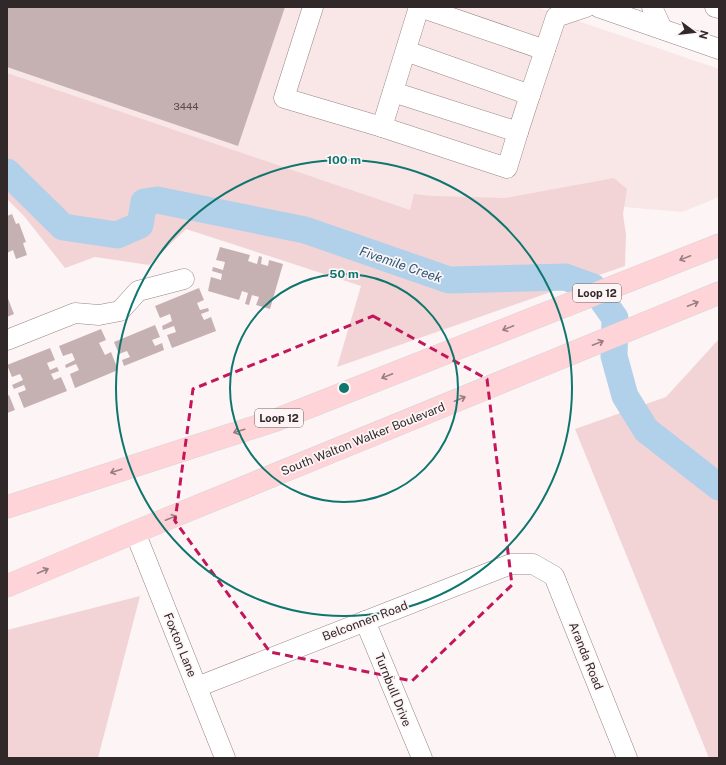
<svg xmlns="http://www.w3.org/2000/svg" width="726" height="765" viewBox="0 0 726 765" font-family="'Public Sans',sans-serif">
  <style>
    .built { fill: #f9e7e8 }
    .green { fill: #f2d4d6 }
    .lines { fill: none; stroke-linecap: round; stroke-linejoin: round }
    .river { stroke: #b1d0e9; stroke-width: 27 }
    .building { fill: #c6b1b2 }
    .minor-casing { stroke: #998586; stroke-width: 21 }
    .major-casing { stroke: #d6d4d4; stroke-width: 23 }
    .minor { stroke: #fff; stroke-width: 20 }
    .major { stroke: #ffd4d8; stroke-width: 22 }
    .oneway { stroke: #987e80 }
    .marked { fill: none; stroke: #c2185b; stroke-width: 3; stroke-dasharray: 8 5; stroke-linejoin: round }
    .ring { fill: none; stroke: #0f766e; stroke-width: 2 }
    .labels { text-anchor: middle; stroke-width: 3.5; stroke-linejoin: round; paint-order: stroke }
    .number-label { font-size: 10px; fill: #564a4b }
    .shield { fill: #fdf4f5; stroke: #6e6566; stroke-width: 1 }
    .shield-label { font-size: 11px; font-weight: bold; fill: #302829 }
    .street-label { font-size: 12px; fill: #302829; stroke: #fdf4f5 }
    .water-label { font-size: 13px; font-style: italic; fill: #2b5c7e; stroke: #fdf4f5 }
    .centre { fill: #0f766e; stroke: #fdf4f5; stroke-width: 2 }
    .ring-label { font-size: 12px; text-anchor: middle; font-weight: bold; fill: #0f766e; stroke: #fdf4f5; stroke-width: 3.5; stroke-linejoin: round; paint-order: stroke }
  </style>
  <rect width="100%" height="100%" fill="#fdf4f5"/>
  <!-- built -->
  <polygon class="built" points="7,7 537,7 719,69 719,197 682,212 602,205 419,278 7,171"/>
  <!-- green -->
  <g class="green">
    <polygon points="7,73 410,210 414,194 433,196 505,198 614,178 627,189 623,214 626,235 625,266 337,367 361,286 186,229 149,265 95,257 65,268 24,216 7,199"/>
    <polygon points="719,339 719,758 709,758 575,429 666,397"/>
    <polygon points="140,596 98,758 7,758 7,630"/>
  </g>
  <g class="lines">
    <!-- river -->
    <polyline class="river" points="7,172 63,227 117,235 140,225 144,202 157,200 305,230 449,280 565,277 593,287 615,318 614,356 625,396 646,430 719,487"/>
  </g>
  <!-- building -->
  <g class="building">
    <polygon points="7,7 285,7 238,146 7,67"/>
    <polygon points="12,214 16,224 19,223 26,242 23,243 27,255 16,259 13,250 7,253 7,216"/>
    <polygon points="220,247 250,255 248,261 257,264 259,256 262,257 261,264 268,266 269,260 283,264 270,309 256,305 259,297 252,295 249,305 245,304 248,293 242,291 239,300 208,291 211,277 221,280 222,274 212,271 213,267 223,270 225,262 216,260"/>
    <polygon points="199,288 204,300 197,303 200,310 208,308 209,311 201,314 204,320 211,317 216,331 172,348 167,335 176,332 174,326 163,330 162,326 172,321 170,314 160,318 155,306"/>
    <polygon points="7,296 14,314 7,317"/>
    <polygon points="155,325 160,337 152,340 155,346 162,343 164,350 124,366 122,360 130,357 127,351 119,354 114,342"/>
    <polygon points="101,329 106,340 99,343 105,355 111,352 118,370 75,388 70,374 79,370 76,364 66,368 65,365 75,360 72,353 63,356 59,346"/>
    <polygon points="50,348 55,360 47,363 50,370 57,367 59,371 51,374 54,380 61,377 67,391 24,408 18,393 26,390 24,385 14,389 12,385 23,380 20,374 12,377 7,365"/>
    <polygon points="9,395 15,410 7,413 7,396"/>
  </g>
  <g class="lines">
    <defs>
      <g id="minor">
        <polyline points="313,7 284,98 382,127 419,7"/>
        <polyline points="420,7 545,50 556,17 586,7"/>
        <polyline points="598,7 719,49"/>
        <polyline points="652,7 662,29"/>
        <polyline points="715,7 719,8"/>
        <polyline points="406,51 530,95 545,50"/>
        <polyline points="393,92 518,132 530,95"/>
        <polyline points="382,127 507,168 518,132"/>
        <polyline points="7,340 75,313 99,315 120,311 138,291 184,279"/>
        <polyline points="135,532 225,758"/>
        <polyline points="365,621 422,758"/>
        <polyline points="197,687 511,564 533,564 554,576 627,758"/>
      </g>
      <g id="major">
        <polyline points="7,507 276,420 719,245"/>
        <polyline points="7,586 135,532 719,293"/>
      </g>
    </defs>
    <!-- minor casing -->
    <use href="#minor" class="minor-casing"/>
    <!-- major casing -->
    <use href="#major" class="major-casing"/>
    <!-- minor -->
    <use href="#minor" class="minor"/>
    <!-- major -->
    <use href="#major" class="major"/>
  </g>
  <!-- one-way arrows -->
  <defs><path id="oneway-shaft" d="M-6 0H5M1.5-3L5.5 0L1.5 3" fill="none" stroke-width="1.6" stroke-linecap="round" stroke-linejoin="round"/></defs>
  <g class="oneway">
    <use href="#oneway-shaft" transform="translate(685 258) rotate(158)"/>
    <use href="#oneway-shaft" transform="translate(693 304) rotate(-22)"/>
    <use href="#oneway-shaft" transform="translate(508 328) rotate(158)"/>
    <use href="#oneway-shaft" transform="translate(598 343) rotate(-22)"/>
    <use href="#oneway-shaft" transform="translate(387 376) rotate(158)"/>
    <use href="#oneway-shaft" transform="translate(460 399) rotate(-22)"/>
    <use href="#oneway-shaft" transform="translate(239 431) rotate(163)"/>
    <use href="#oneway-shaft" transform="translate(116 471) rotate(162)"/>
    <use href="#oneway-shaft" transform="translate(171 518) rotate(-22)"/>
    <use href="#oneway-shaft" transform="translate(43 571) rotate(-23)"/>
  </g>
  <!-- marked area -->
  <path class="marked" d="M373,316L487,379L512,585L412,681L270,652L175,521L193,389Z"/>
  <!-- distance rings -->
  <g class="ring">
    <circle cx="344" cy="388" r="114"/>
    <circle cx="344" cy="388" r="228"/>
  </g>
  <g class="labels">
    <!-- number labels -->
    <g class="number-label">
      <text x="186" y="110">3444</text>
    </g>
    <!-- shield labels -->
    <g class="shield">
      <rect x="573" y="284" width="48" height="18" rx="3"/>
      <rect x="255" y="409" width="48" height="18" rx="3"/>
    </g>
    <g class="shield-label">
      <text x="597" y="297">Loop 12</text>
      <text x="279" y="422">Loop 12</text>
    </g>
    <!-- street labels -->
    <g class="street-label">
      <text transform="translate(363 439) rotate(-22)" y="4">South Walton Walker Boulevard</text>
      <text transform="translate(365 621) rotate(-21)" y="4">Belconnen Road</text>
      <text transform="translate(180 645) rotate(68)" y="4">Foxton Lane</text>
      <text transform="translate(586 656) rotate(68)" y="4">Aranda Road</text>
      <text transform="translate(393 690) rotate(68)" y="4">Turnbull Drive</text>
    </g>
    <!-- water labels -->
    <g class="water-label">
      <text transform="translate(401 264) rotate(19)" y="5">Fivemile Creek</text>
    </g>
  </g>
  <circle cx="344" cy="388" r="6" class="centre"/>
  <g class="ring-label">
    <text x="344" y="164">100 m</text>
    <text x="344" y="278">50 m</text>
  </g>
  <!-- border -->
  <rect width="726" height="765" fill="none" stroke="#302829" stroke-width="16"/>
  <!-- north arrow -->
  <g transform="translate(694 32) rotate(105)" stroke="#fdf4f5" stroke-width="3" paint-order="stroke">
  <path d="M0-3L7 15L0 10L-7 15Z" fill="#302829"/>
  <text y="-6" font-size="11" font-weight="bold" text-anchor="middle" fill="#302829">N</text>
  </g>
</svg>
